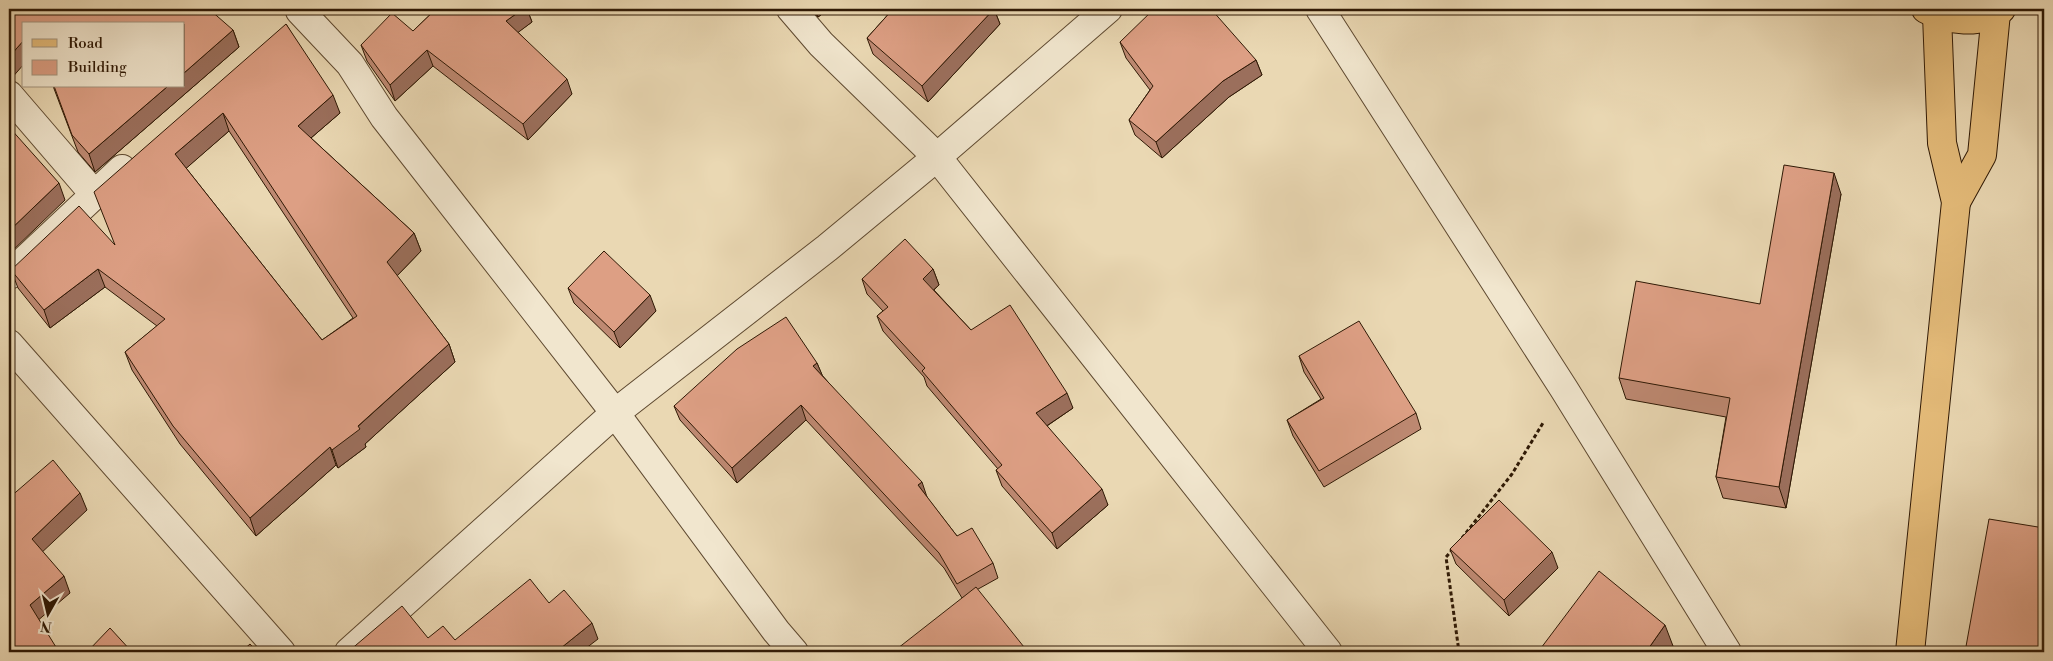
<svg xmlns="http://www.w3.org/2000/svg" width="2053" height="661" viewBox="0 0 2053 661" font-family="'Libre Bodoni',serif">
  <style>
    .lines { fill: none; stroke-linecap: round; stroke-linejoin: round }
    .minor-casing { stroke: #5e4930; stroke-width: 30 }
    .primary-casing { stroke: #2f1905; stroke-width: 30 }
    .trunk-casing { stroke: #2f1905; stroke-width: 30 }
    .path { stroke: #2f1905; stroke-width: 3; stroke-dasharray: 4 2.5; stroke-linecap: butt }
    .minor { stroke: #f1e6ce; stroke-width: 28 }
    .primary { stroke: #e5bc7a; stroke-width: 28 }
    .trunk { stroke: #e5bc7a; stroke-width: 28 }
    .wall { fill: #be8972; stroke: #2f1905; fill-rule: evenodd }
    .shaded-wall { fill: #9b6f5c; stroke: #2f1905 }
    .building { fill: #dd9f84; stroke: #2f1905; fill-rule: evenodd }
  </style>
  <rect width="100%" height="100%" fill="#ead8b3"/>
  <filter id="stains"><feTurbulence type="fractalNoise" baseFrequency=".004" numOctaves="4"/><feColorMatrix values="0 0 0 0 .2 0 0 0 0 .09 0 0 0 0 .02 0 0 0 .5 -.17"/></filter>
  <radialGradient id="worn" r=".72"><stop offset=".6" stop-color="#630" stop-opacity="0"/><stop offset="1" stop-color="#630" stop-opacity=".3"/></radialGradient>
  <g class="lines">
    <defs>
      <g id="minor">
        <polyline points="791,9 821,44 937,157 1328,652"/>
        <polyline points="1320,9 1564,389 1727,652"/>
        <polyline points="300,11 350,64 384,117 615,413 776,631 794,652"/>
        <polyline points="9,95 95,195"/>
        <polyline points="9,275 122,169"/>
        <polyline points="9,344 281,652"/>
        <polyline points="349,652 615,413 827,248 937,157 1108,9"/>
      </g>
      <g id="primary">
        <polyline points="1956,202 1982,155 1996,13"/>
        <polyline points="1910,652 1956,202 1942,143 1937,15"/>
      </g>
      <path id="trunk" d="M1926,9C1947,21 1981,25 2001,9"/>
    </defs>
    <!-- minor casing -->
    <use href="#minor" class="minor-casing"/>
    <!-- primary casing -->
    <use href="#primary" class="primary-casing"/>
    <!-- trunk casing -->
    <use href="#trunk" class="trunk-casing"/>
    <!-- path -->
    <g class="path">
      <polyline points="1462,538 1512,474 1543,423"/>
      <polyline points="1453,549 1446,557 1459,652"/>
    </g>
    <!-- minor -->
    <use href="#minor" class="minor"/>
    <!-- primary -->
    <use href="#primary" class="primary"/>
    <!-- trunk -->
    <use href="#trunk" class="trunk"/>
  </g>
  <!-- wall -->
  <g class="wall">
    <polygon points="9,9 233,30 239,47 95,172 78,152 53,86 184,86 24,24 10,80 9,80"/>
    <polygon points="436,9 527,9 532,22 518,32 572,94 528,140 433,66 395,101 367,61 361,45 413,31"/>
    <polygon points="811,9 829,9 818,17"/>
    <polygon points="893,9 994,9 1000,24 928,102 873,54 867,38"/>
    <path d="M286,24L340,113L311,138L414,233L421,251L397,276L449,344L455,362L365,444L366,447L338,468L336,465L256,536L180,444L132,370L125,352L157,326L105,287L50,328L18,288L11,270L114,245ZM229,131L353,318L322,340L186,168Z"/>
    <polygon points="1120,42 1256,60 1262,75 1229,97 1162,158 1135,135 1129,120 1150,90 1126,58"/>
    <polygon points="1841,194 1786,508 1723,498 1716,477 1726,417 1626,399 1619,378 1760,304"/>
    <polygon points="933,269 939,285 934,290 971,330 1073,408 1047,426 1108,505 1057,549 1002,486 996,470 998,469 927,386 924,377 883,331 877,316 883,311 867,294 862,279"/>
    <polygon points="568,288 656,311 620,348 574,303"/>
    <polygon points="1299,356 1416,413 1421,429 1324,487 1293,436 1287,420 1321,399 1304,372"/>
    <polygon points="817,363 822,375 926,496 957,536 993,563 998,578 962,598 944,568 806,420 737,483 680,420 674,406"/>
    <polygon points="1450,549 1558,568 1509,616 1456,564"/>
  </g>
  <!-- shaded-wall -->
  <g class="shaded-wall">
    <polygon points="523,9 527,9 532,22 512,37 506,21"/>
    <polygon points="815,9 829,9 818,17"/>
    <polygon points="994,9 1000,24 928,102 922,86"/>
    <polygon points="233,30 239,47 95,172 89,154 168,86 184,86 184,73"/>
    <polygon points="24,40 24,64 10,80 9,76 9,57"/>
    <polygon points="427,50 433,66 395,101 390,85"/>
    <polygon points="1256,60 1262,75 1229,97 1162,158 1156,142 1223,81"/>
    <polygon points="567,79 572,94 528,140 523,124"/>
    <polygon points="333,95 340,113 304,144 298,126"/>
    <polygon points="223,113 229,131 182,172 175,154"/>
    <polygon points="1834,173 1841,194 1786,508 1779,487"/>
    <polygon points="59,183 65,200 9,254 9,231"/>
    <polygon points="414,233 421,251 393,280 387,262"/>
    <polygon points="98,269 105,287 50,328 44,310"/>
    <polygon points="933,269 939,285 929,294 923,279"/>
    <polygon points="650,295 656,311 620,348 614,332"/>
    <polygon points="449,344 455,362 365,444 366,447 338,468 332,450"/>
    <polygon points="817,363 823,377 813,366"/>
    <polygon points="1067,393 1073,408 1042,429 1036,413"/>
    <polygon points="801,405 806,420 737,483 732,468"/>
    <polygon points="330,447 336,465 256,536 250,518"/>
    <polygon points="922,482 927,497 918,485"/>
    <polygon points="1102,489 1108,505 1057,549 1052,533"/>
    <polygon points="80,493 87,510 38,556 32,539"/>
    <polygon points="1552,552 1558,568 1509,616 1504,600"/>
    <polygon points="64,576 70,593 36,622 30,605"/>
    <polygon points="592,623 598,639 581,652 556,652"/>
    <polygon points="1665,625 1673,646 1668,652 1646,652"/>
  </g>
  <!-- building -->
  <g class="building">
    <polygon points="9,9 209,9 233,30 184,73 184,24 24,24 24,40 9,57"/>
    <polygon points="436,9 523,9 506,21 567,79 523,124 427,50 390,85 361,45 392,13 413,31"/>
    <polygon points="893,9 994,9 922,86 867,38"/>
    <polygon points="1154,9 1211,9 1256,60 1223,81 1156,142 1129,120 1153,86 1120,42"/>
    <path d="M286,24L333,95L298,126L414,233L387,262L449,344L358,426L360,429L332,450L330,447L250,518L173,426L125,352L165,319L98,269L44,310L11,270L79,206L115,245L94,192ZM223,113L357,316L322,340L175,154Z"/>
    <polygon points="54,86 168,86 89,154 72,135"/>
    <polygon points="9,127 59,183 9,231"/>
    <polygon points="1784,165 1834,173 1779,487 1716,477 1730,398 1619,378 1636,281 1760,304"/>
    <polygon points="905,239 933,269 923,279 971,330 1010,305 1067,393 1036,413 1102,489 1052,533 996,470 1002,465 922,371 925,368 877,316 888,307 862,279"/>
    <polygon points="604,251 650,295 614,332 568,288"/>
    <polygon points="786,317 817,363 813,366 922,482 918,485 957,536 972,528 993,563 957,584 939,553 801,405 732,468 674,406 737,349"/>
    <polygon points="1359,321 1416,413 1319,471 1287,420 1324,398 1299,356"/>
    <polygon points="53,460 80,493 32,539 64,576 30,605 59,652 9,652 9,498"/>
    <polygon points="1499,500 1552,552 1504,600 1450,549"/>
    <polygon points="1989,519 2044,528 2044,652 1965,652"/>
    <polygon points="1599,571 1665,625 1646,652 1538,652"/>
    <polygon points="530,579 549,603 564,590 592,623 556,652 525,652 522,649 519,652 350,652 349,651 402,606 428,638 443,626 455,640"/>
    <polygon points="976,587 1028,652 893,652"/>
    <polygon points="110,628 132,652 87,652"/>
    <polygon points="250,644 257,652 241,652"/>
  </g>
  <!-- margin -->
  <rect width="2053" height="661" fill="none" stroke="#ead8b3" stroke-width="30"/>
  <rect x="10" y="10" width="2033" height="641" fill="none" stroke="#2f1905" stroke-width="2.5"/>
  <rect x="15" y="15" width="2023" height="631" fill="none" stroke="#2f1905"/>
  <!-- legend -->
  <rect x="22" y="22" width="162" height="65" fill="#f1e6ce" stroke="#a3947e"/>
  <rect x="32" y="39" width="25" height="8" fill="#e5bc7a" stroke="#a3947e"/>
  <text x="68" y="48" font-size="15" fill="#2f1905">Road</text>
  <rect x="32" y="60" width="25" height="15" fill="#dd9f84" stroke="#a3947e"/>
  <text x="68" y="72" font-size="15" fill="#2f1905">Building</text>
  <!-- north arrow -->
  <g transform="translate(48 614) rotate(188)" stroke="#f1e6ce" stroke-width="4" paint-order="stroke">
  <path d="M0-4L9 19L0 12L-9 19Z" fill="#2f1905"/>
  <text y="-8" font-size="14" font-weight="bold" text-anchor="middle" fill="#2f1905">N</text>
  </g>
  <rect width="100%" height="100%" filter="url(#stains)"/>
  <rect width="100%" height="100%" fill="url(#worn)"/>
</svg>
